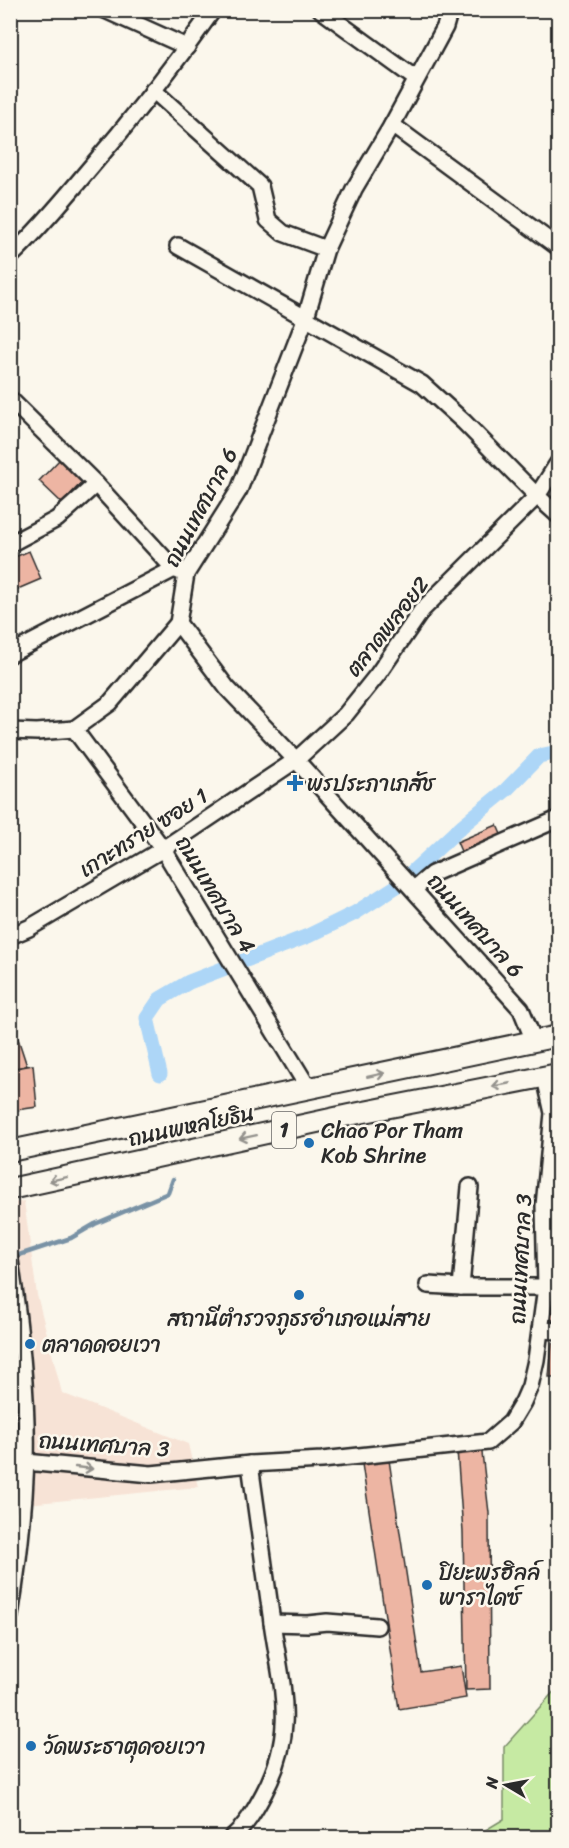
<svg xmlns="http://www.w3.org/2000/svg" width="569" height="1848" viewBox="0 0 569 1848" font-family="Sriracha,'Playpen Sans Thai',sans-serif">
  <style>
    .built { fill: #f7e3d6 }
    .green { fill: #c6eaa3; stroke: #788a67; stroke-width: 1.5 }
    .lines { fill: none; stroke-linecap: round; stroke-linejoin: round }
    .stream { stroke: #7992a5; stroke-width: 4.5 }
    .canal { stroke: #add6f7; stroke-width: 15 }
    .building { fill: #edb5a3; stroke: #2b2b2b; stroke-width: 1.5 }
    .minor-casing { stroke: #2b2b2b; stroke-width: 20 }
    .major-casing { stroke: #2b2b2b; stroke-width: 24 }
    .minor { stroke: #fbf7ec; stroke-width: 15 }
    .major { stroke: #fbf7ec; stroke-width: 20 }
    .oneway { stroke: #93918c }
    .poi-dot { fill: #1f6fb2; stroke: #fbf7ec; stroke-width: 2 }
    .labels { text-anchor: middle; stroke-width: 5; stroke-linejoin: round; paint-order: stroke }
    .shield { fill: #fbf7ec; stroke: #696865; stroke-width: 1.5 }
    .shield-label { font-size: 21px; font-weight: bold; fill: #2b2b2b }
    .street-label { font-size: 22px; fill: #2b2b2b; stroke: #fbf7ec }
    .poi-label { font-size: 22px; fill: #2b2b2b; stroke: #fbf7ec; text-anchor: start }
  </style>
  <rect width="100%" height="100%" fill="#fbf7ec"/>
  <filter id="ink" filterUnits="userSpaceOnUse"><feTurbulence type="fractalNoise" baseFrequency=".0167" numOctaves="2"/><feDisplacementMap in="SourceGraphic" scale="12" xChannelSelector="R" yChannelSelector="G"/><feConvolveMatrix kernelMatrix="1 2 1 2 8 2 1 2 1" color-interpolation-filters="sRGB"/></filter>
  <g filter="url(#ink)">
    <!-- built -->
    <polygon class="built" points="24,1201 37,1295 62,1393 188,1444 198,1487 17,1505 10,1419 10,1204"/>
    <!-- green -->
    <polygon class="green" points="558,1687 558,1837 474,1837 504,1819 504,1747"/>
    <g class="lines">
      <!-- stream -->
      <polyline class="stream" points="13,1257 71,1238 95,1224 168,1193 173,1179"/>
      <!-- canal -->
      <polyline class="canal" points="160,1074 147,1018 160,999 189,982 308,936 355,913 397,886 463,825 506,790 539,756 558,752"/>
    </g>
    <!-- building -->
    <g class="building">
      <polygon points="60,459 83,481 62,503 39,481"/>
      <polygon points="29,551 41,579 13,591 10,586 10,559"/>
      <polygon points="497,825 503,839 463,856 457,842"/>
      <polygon points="10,1014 27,1066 10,1069"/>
      <polygon points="33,1065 37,1107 10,1111 10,1069"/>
      <polygon points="555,1286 558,1287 558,1320 551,1320"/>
      <polygon points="552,1343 558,1344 558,1377 549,1377"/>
      <polygon points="481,1444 489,1513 490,1689 466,1690 463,1532 457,1449"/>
      <polygon points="389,1460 421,1672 461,1666 466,1698 399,1709 362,1464"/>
    </g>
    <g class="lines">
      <defs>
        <g id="minor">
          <polyline points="105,10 187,47"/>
          <polyline points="321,10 416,79"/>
          <polyline points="450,10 445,27 392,125 354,189 326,249 306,317 239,490 186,574 178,623 227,688 296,760 521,1009 534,1041"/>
          <polyline points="153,90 260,186 268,220 283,233 326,249"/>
          <polyline points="392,125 558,247"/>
          <polyline points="178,246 422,384 464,422 537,496 558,515"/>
          <path d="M10,257C37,231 61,203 85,174C130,122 173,67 213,10"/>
          <polyline points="10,399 96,484 174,569 186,574"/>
          <polyline points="10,544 57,519 96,484"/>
          <polyline points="10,654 174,569"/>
          <polyline points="74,729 163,849 309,1089"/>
          <polyline points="10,731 37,732 74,729 110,703 178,623"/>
          <polyline points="414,889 432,874 558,819"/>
          <polyline points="10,936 29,928 163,849 296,760 346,714 378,674 422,610 537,496 558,463"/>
          <path d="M10,1260C20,1326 28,1394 26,1461C24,1511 18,1566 10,1616"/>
          <polyline points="428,1285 461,1287 546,1287"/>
          <polyline points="461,1287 470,1187"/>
          <polyline points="540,1330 558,1331"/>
          <polyline points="26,1462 151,1474 250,1464 322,1460 488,1442 511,1422 523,1402 530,1386 536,1360 546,1287 544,1206 553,1113 545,1077"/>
          <polyline points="272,1623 308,1624 327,1622 377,1626"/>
          <path d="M231,1838C246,1826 255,1810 264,1793C299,1727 280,1683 271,1615C264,1564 257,1514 250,1464"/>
        </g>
        <g id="major">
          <polyline points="10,1151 558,1036"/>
          <polyline points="10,1189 349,1115 558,1074"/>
        </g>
      </defs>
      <!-- minor casing -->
      <use href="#minor" class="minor-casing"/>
      <!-- major casing -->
      <use href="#major" class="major-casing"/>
      <!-- minor -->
      <use href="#minor" class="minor"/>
      <!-- major -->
      <use href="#major" class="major"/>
    </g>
    <!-- one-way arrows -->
    <defs><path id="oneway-shaft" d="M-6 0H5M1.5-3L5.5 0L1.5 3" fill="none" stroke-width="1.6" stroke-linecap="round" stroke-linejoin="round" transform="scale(1.5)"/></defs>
    <g class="oneway">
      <use href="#oneway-shaft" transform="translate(376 1075) rotate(-12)"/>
      <use href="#oneway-shaft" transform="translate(501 1085) rotate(169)"/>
      <use href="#oneway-shaft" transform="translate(248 1137) rotate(168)"/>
      <use href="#oneway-shaft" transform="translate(58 1179) rotate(168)"/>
      <use href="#oneway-shaft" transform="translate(84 1468) rotate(6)"/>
    </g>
  </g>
  <!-- markers -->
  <g class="poi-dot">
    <path d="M292 774h6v6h6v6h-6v6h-6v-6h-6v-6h6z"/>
    <circle cx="309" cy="1143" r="6"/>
    <circle cx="299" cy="1295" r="6"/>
    <circle cx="30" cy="1344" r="6"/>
    <circle cx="427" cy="1585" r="6"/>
    <circle cx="31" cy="1746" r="6"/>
  </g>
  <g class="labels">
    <!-- shield labels -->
    <rect class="shield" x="272" y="1112" width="24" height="36" rx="4.5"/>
    <g class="shield-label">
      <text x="284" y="1137">1</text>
    </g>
    <!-- street labels -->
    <g class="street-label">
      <text transform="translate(200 507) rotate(-62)" y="8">ถนนเทศบาล 6</text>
      <text transform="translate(387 626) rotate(-52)" y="8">ตลาดพลอย2</text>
      <text transform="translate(143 832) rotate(-32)" y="8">เกาะทราย ซอย 1</text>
      <text transform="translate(216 894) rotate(59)" y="8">ถนนเทศบาล 4</text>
      <text transform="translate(476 925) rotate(48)" y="8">ถนนเทศบาล 6</text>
      <text transform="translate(191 1125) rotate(-12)" y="8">ถนนพหลโยธิน</text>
      <text transform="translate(520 1259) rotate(-87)" y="8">ถนนเทศบาล 3</text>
      <text transform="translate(104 1444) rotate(4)" y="8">ถนนเทศบาล 3</text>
    </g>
    <!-- poi labels -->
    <g class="poi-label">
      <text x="307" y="791">พรประภาเภสัช</text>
      <text x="321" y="1138">Chao Por Tham<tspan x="321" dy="25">Kob Shrine</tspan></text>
      <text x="299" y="1326" text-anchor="middle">สถานีตำรวจภูธรอำเภอแม่สาย</text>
      <text x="42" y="1352">ตลาดดอยเวา</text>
      <text x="439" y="1580">ปิยะพรฮิลล์<tspan x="439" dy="25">พาราไดซ์</tspan></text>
      <text x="43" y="1754">วัดพระธาตุดอยเวา</text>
    </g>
  </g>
  <!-- margin -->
  <rect width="569" height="1848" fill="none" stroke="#fbf7ec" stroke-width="36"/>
  <rect x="18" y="18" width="533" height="1812" fill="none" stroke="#2b2b2b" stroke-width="2" filter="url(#ink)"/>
  <!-- north arrow -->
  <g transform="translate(506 1785) rotate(280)" stroke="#fbf7ec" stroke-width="4.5" paint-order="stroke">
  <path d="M0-4.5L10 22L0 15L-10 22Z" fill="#2b2b2b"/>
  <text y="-9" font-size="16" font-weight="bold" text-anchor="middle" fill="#2b2b2b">N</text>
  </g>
</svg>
